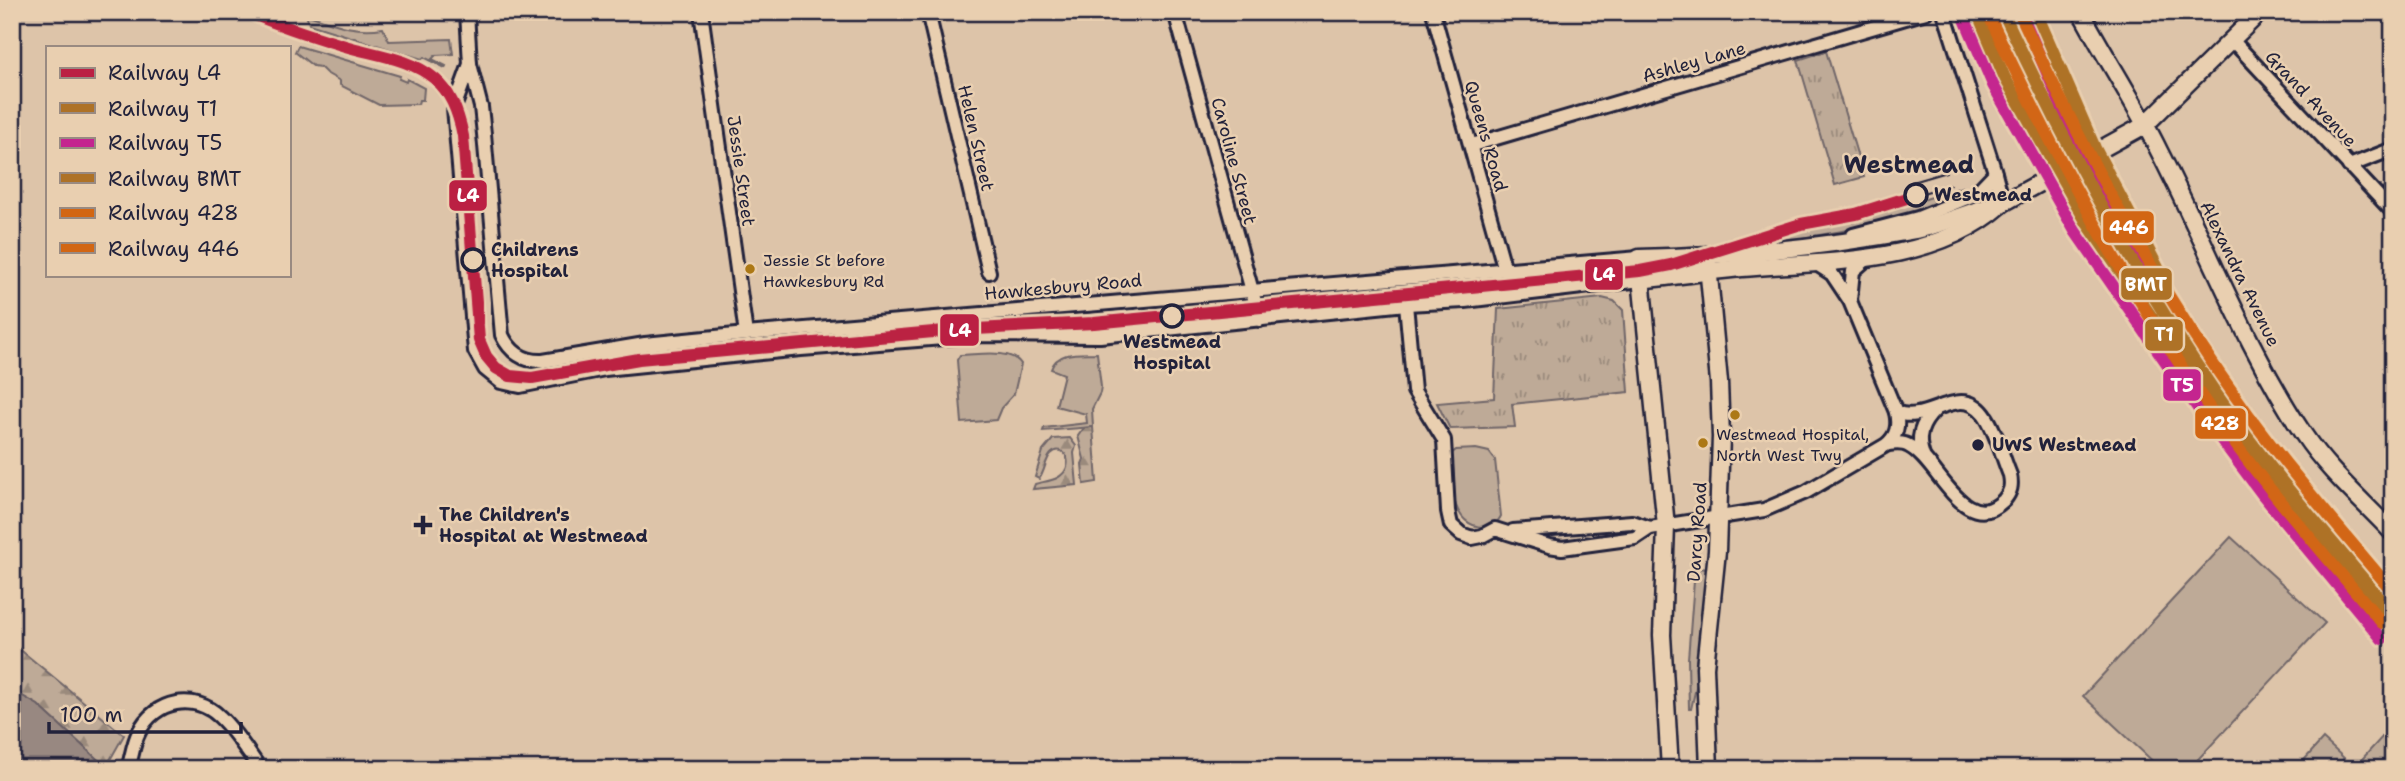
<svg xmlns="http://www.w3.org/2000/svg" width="2405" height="781" viewBox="0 0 2405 781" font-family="'Shantell Sans',sans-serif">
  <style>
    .grass { fill: #beaa97; stroke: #706669; stroke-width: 2 }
    .forest { fill: url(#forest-firs); stroke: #706669; stroke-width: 2 }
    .park { fill: url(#park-tufts); stroke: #706669; stroke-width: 2 }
    .water { fill: #988881; stroke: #695f65; stroke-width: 2 }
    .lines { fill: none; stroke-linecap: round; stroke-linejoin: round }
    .street-casing { stroke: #22223b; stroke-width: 18 }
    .secondary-casing { stroke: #22223b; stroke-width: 21 }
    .street { stroke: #e9cfb0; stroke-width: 12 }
    .secondary { stroke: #e9cfb0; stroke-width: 16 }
    .tram { stroke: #22223b; stroke-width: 2 }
    .rail-1-casing { stroke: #e9cfb0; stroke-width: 18 }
    .rail-2-casing { stroke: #e9cfb0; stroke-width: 18 }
    .rail-3-casing { stroke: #e9cfb0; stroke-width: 18 }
    .rail-4-casing { stroke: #e9cfb0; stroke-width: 18 }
    .rail-5-casing { stroke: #e9cfb0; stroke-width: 18 }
    .rail-6-casing { stroke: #e9cfb0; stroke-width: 18 }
    .rail-1 { stroke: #bb2043; stroke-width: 12 }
    .rail-2 { stroke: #ae7227; stroke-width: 12 }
    .rail-3 { stroke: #c4258f; stroke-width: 12 }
    .rail-4 { stroke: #ae7227; stroke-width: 12 }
    .rail-5 { stroke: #d26613; stroke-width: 12 }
    .rail-6 { stroke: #d26613; stroke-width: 12 }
    .stop-dot { fill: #e9cfb0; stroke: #22223b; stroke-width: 3.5 }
    .bus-dot { fill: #ac7815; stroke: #e9cfb0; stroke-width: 2.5 }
    .poi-dot { fill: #22223b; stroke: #e9cfb0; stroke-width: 2.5 }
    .labels { text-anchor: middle; stroke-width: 5; stroke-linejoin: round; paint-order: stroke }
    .bus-label { font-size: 16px; fill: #22223b; stroke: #e9cfb0; text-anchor: start }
    .street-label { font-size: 18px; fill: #22223b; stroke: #e9cfb0 }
    .stop-label { font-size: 18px; font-weight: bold; fill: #22223b; stroke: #e9cfb0; text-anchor: start }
    .poi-label { font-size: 18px; font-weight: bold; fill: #22223b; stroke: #e9cfb0; text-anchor: start }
    .district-label { font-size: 24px; font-weight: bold; fill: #22223b; stroke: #e9cfb0 }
    .line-badge { stroke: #e9cfb0; stroke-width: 2.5 }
    .badge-label { font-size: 19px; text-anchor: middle; font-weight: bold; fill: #fff }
  </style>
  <defs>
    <pattern id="forest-firs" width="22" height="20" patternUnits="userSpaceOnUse" patternTransform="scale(1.75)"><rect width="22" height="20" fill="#beaa97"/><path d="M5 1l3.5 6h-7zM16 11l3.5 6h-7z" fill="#9a8a7c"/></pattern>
    <pattern id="park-tufts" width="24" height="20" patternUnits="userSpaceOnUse" patternTransform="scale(1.75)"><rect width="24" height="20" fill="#beaa97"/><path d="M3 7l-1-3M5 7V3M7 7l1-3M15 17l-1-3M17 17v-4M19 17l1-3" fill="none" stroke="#9a8a7c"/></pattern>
  </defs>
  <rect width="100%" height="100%" fill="#ddc4a9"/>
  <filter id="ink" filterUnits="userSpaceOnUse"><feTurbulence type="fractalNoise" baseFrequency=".0143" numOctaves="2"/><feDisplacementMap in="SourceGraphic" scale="14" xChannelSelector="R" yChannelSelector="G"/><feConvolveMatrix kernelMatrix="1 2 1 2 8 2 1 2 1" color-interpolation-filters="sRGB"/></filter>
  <g filter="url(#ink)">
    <!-- grass -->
    <g class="grass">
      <path d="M306,14C333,23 353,33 383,28L389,41L451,39L453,54L436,55L432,59L446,66L445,68L424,57L422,59L309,24Z"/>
      <polygon points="298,46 400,76 399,79 406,82 407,79 424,88 423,100 419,100 418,104 379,105 340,85 340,81 326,73 320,67 313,66 295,52"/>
      <polygon points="1962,187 1966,198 1877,225 1785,241 1775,236 1814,224 1853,223"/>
      <path d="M1097,353L1101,387L1100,393L1092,409L1093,427L1043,431L1044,428L1087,423L1086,414L1056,406L1064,374L1051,369C1058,350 1080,354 1097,353Z"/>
      <path d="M960,355C977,355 1011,348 1021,364L1014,394L1001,408L996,420L962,423L957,360Z"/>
      <path d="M1476,449L1489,452L1495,460L1501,516C1497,524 1492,527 1483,527C1450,526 1450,480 1450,455L1456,450Z"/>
      <polygon points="2231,537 2325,623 2189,769 2161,769 2083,696"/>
      <polygon points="1695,568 1709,569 1697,658 1697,683 1691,709 1689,709 1688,659"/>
      <polygon points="2393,725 2393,769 2353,769"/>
      <polygon points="2323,739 2344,758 2335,769 2296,769"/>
    </g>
    <!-- forest -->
    <g class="forest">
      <polygon points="1093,427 1097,482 1084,484 1082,464 1084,459 1078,436 1084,428"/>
      <path d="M1070,438L1076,446L1074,453L1077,485L1033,489L1035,484C1042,482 1051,481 1057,478C1077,468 1065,441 1051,454C1045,460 1045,472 1039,479L1035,477L1043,451L1053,439Z"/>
      <polygon points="12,643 124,735 106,767 38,705 12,690"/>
    </g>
    <!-- park -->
    <g class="park">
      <polygon points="1826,51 1864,177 1835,185 1798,60"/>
      <polygon points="1602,298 1614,301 1623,310 1629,392 1512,404 1515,427 1450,429 1437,403 1494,398 1498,309"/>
    </g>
    <!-- water -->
    <polygon class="water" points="12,690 38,705 108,769 31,769 12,757"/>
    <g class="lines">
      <defs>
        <g id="street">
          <path d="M467,12L470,64L481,107L484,134L502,335C510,352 524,362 543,361L645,344L746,334L1639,258"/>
          <polyline points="701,12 746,334"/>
          <polyline points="928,12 989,272"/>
          <polyline points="1175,12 1260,320"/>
          <polyline points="1433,12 1505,270"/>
          <polyline points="1944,12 1994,169 2003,203"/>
          <polyline points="2232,40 2393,212"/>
          <polyline points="470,64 454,108 474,340 475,351 485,369 501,382 520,386 605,369 801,349 982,335 1100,336 1406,304 1465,301 1641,280"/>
          <polyline points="1472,145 1926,12"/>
          <polyline points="2349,166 2393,149"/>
          <polyline points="1853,235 1918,218 1974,195 1995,173"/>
          <polyline points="1850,300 1853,271 1869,257"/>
          <path d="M1406,304L1414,391L1444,440L1448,511L1451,525L1461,534L1472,538L1482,536L1495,529L1549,546L1562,548L1635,538L1650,528L1764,510L1806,492L1886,445C1897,436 1899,426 1896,412L1850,301L1832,274L1815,263"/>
          <path d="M1888,444C1895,443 1903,442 1909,446C1938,460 1964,539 2004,500C2011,492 2012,485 2010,475C2002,456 1996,430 1984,414C1959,382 1926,426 1896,412"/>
          <path d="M1923,456C1916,437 1921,424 1935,410"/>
          <polyline points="1513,531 1632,522 1650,528"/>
          <path d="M128,769C132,757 133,743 139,732C154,700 195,692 220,717C236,732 247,751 260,769"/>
        </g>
        <g id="secondary">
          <path d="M2081,12C2106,59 2136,104 2159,151C2207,245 2245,346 2304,435C2328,471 2363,501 2393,533"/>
          <polyline points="1707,255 1719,382 1721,437 1717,551 1705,667 1709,769"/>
          <path d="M1641,280C1675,276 1708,271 1742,268C1827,261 1933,265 2001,205"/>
          <path d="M1670,769L1662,635L1666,526L1639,258C1731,256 1825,247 1916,230C1946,224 1973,209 2003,203L2145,125L2260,12"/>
        </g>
      </defs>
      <!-- street casing -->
      <use href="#street" class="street-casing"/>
      <!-- secondary casing -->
      <use href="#secondary" class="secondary-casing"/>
      <!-- street -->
      <use href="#street" class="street"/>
      <!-- secondary -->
      <use href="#secondary" class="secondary"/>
      <!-- tram -->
      <g class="tram">
        <polyline points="1912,182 1946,172"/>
        <polyline points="1916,195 1950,185"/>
        <polyline points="1762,229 1812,221"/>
      </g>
      <defs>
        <path id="rail-1" d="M249,12C280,26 312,36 345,46C375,55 410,58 435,79C452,93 459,115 463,136L479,340L486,356L496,368L510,376L532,378L639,359L955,330L1094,323L1640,271L1671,265L1801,224L1856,214L1916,195"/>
        <g id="rail-2">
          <polyline points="1977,12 2005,78 2087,223 2213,406 2273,485 2393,630"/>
          <polyline points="2036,12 2095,148 2164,279"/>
        </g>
        <g id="rail-3">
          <polyline points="1964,17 1993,85 2075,231 2202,414 2262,494 2382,639"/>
          <polyline points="2023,17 2082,154 2152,286"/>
        </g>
        <path id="rail-4" d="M2003,12C2065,145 2134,274 2217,395C2270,472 2333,542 2393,614"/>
        <path id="rail-5" d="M1990,18C2053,151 2122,282 2206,403C2259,481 2322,551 2382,623"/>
        <path id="rail-6" d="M2019,12C2084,152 2157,289 2248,414C2293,476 2344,533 2393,592"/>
      </defs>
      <!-- rail-1 casing -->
      <use href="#rail-1" class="rail-1-casing"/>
      <!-- rail-2 casing -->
      <use href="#rail-2" class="rail-2-casing"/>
      <!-- rail-3 casing -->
      <use href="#rail-3" class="rail-3-casing"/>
      <!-- rail-4 casing -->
      <use href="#rail-4" class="rail-4-casing"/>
      <!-- rail-5 casing -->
      <use href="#rail-5" class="rail-5-casing"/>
      <!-- rail-6 casing -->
      <use href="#rail-6" class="rail-6-casing"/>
      <!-- rail-1 -->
      <use href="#rail-1" class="rail-1"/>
      <!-- rail-2 -->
      <use href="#rail-2" class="rail-2"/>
      <!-- rail-3 -->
      <use href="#rail-3" class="rail-3"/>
      <!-- rail-4 -->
      <use href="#rail-4" class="rail-4"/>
      <!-- rail-5 -->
      <use href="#rail-5" class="rail-5"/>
      <!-- rail-6 -->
      <use href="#rail-6" class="rail-6"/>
    </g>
  </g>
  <!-- markers -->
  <g class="stop-dot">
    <circle cx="1916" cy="195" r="11"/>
    <circle cx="473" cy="260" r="11"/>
    <circle cx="1172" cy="316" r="11"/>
  </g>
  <g class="bus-dot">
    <circle cx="750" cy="269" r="6"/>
    <circle cx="1735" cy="415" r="6"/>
    <circle cx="1703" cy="443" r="6"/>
  </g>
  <g class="poi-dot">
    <circle cx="1978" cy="445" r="7"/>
    <path d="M419.5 514.5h7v7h7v7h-7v7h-7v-7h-7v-7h7z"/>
  </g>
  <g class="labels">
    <!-- bus labels -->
    <g class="bus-label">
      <text x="763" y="266">Jessie St before<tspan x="763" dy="21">Hawkesbury Rd</tspan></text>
      <text x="1716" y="440">Westmead Hospital,<tspan x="1716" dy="21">North West Twy</tspan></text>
    </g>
    <!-- street labels -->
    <g class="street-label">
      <text transform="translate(1694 62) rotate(-16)" y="6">Ashley Lane</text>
      <text transform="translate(2311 99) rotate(47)" y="6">Grand Avenue</text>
      <text transform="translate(1486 136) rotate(74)" y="6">Queens Road</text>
      <text transform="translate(976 138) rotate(77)" y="6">Helen Street</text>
      <text transform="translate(1234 161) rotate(75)" y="6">Caroline Street</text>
      <text transform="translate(741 171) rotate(82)" y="6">Jessie Street</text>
      <text transform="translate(2240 274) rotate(64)" y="6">Alexandra Avenue</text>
      <text transform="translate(1063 287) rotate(-5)" y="6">Hawkesbury Road</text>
      <text transform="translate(1697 532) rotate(-86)" y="6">Darcy Road</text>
    </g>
    <!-- stop labels -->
    <g class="stop-label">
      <text x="1934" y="201">Westmead</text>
      <text x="491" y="256">Childrens<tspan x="491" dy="21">Hospital</tspan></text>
      <text x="1172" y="348" text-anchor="middle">Westmead<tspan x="1172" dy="21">Hospital</tspan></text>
    </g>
    <!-- poi labels -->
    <g class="poi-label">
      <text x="1992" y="451">UWS Westmead</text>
      <text x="439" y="521">The Children's<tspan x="439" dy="21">Hospital at Westmead</tspan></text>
    </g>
    <!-- district labels -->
    <g class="district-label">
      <text x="1909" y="173">Westmead</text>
    </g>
  </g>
  <g class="line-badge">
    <rect x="448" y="179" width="40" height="33" rx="7" fill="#bb2043"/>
    <rect x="2102" y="210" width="53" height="34" rx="7" fill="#d26613"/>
    <rect x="1584" y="258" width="40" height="33" rx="7" fill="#bb2043"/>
    <rect x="2120" y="267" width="53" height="34" rx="7" fill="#ae7227"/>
    <rect x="939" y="313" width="41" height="34" rx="7" fill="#bb2043"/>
    <rect x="2144" y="318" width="40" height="34" rx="7" fill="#ae7227"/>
    <rect x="2162" y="368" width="40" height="34" rx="7" fill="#c4258f"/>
    <rect x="2194" y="407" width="53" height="33" rx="7" fill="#d26613"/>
  </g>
  <g class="badge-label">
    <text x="468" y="202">L4</text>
    <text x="2129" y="234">446</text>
    <text x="1604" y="281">L4</text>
    <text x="2146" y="291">BMT</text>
    <text x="960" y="337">L4</text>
    <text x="2164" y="341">T1</text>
    <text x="2182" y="392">T5</text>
    <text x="2220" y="430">428</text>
  </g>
  <!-- margin -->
  <rect width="2405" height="781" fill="none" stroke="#e9cfb0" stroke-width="42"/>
  <rect x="21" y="21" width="2363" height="739" fill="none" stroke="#22223b" stroke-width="2.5" filter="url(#ink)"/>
  <!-- legend -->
  <rect x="46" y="46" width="245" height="231" fill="#e9cfb0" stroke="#998a81" stroke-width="2"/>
  <rect x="60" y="68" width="35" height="10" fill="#bb2043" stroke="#998a81" stroke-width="2"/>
  <text x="108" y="80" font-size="21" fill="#22223b">Railway L4</text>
  <rect x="60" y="103" width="35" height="10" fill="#ae7227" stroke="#998a81" stroke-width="2"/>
  <text x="108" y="116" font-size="21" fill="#22223b">Railway T1</text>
  <rect x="60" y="138" width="35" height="10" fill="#c4258f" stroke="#998a81" stroke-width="2"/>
  <text x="108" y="150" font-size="21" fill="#22223b">Railway T5</text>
  <rect x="60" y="173" width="35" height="10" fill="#ae7227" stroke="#998a81" stroke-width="2"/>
  <text x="108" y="186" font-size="21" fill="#22223b">Railway BMT</text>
  <rect x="60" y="208" width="35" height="10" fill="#d26613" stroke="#998a81" stroke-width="2"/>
  <text x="108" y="220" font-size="21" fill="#22223b">Railway 428</text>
  <rect x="60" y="243" width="35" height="10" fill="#d26613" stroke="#998a81" stroke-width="2"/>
  <text x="108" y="256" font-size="21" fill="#22223b">Railway 446</text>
  <!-- scale -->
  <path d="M49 722v10h192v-10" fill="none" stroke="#22223b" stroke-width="3.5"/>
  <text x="60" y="722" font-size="21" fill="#22223b" stroke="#e9cfb0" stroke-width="5" paint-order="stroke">100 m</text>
</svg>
